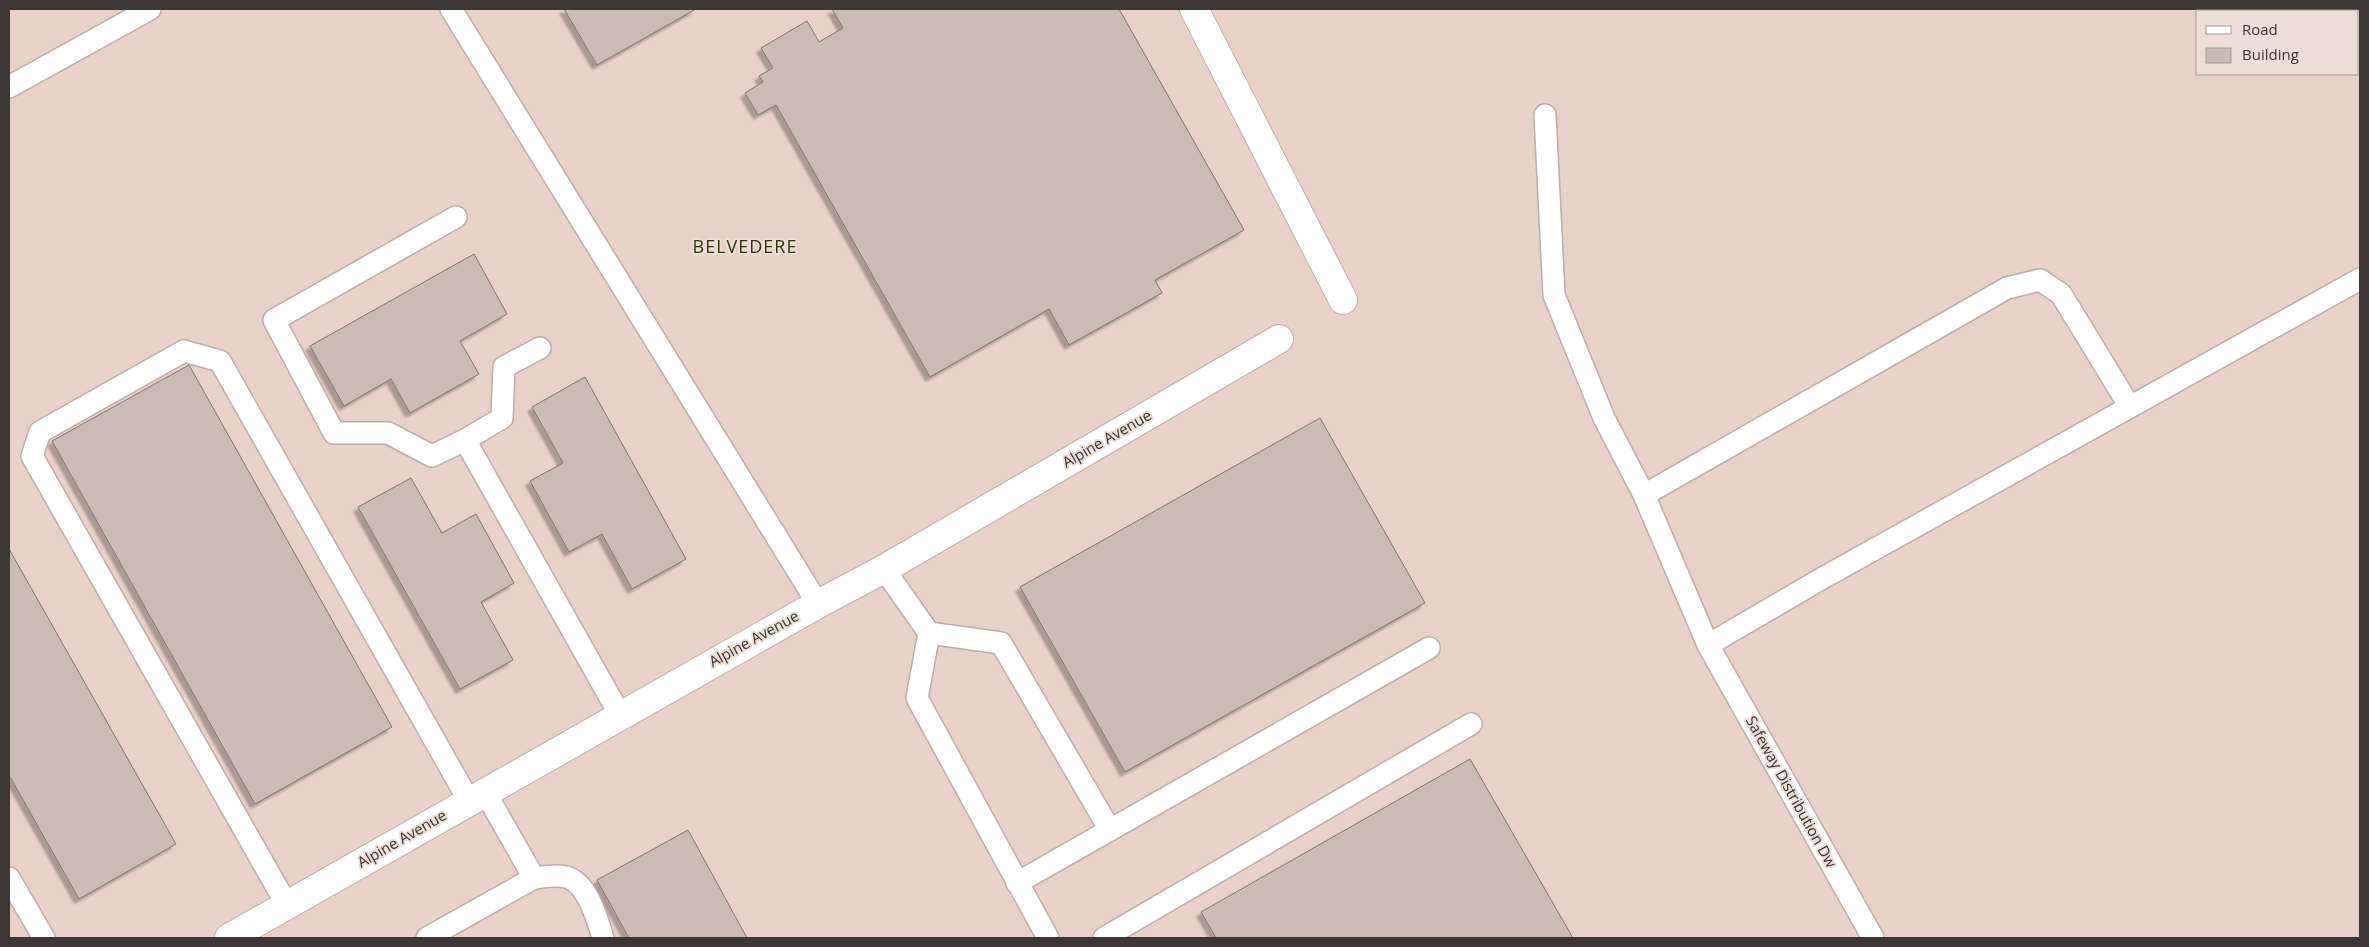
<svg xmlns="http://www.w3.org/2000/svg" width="2369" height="947" viewBox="0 0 2369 947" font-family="'Open Sans',sans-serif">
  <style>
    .built { fill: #e8d1c8; fill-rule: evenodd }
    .building { fill: #cabbb5; stroke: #81746e; filter: url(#shadow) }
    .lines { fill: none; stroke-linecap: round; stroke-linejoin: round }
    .service-casing { stroke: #bcada7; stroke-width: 24 }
    .minor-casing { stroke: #bcada7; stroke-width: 30 }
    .service { stroke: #fff; stroke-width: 21 }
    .minor { stroke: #fff; stroke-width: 28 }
    .labels { text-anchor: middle; stroke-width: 4; stroke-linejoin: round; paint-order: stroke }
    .street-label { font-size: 15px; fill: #3c3634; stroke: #ecddd7 }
    .quarter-label { font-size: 18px; letter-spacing: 1px; fill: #2f360f; stroke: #ecddd7 }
  </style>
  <defs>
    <filter id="shadow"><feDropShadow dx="-4.5" dy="4.5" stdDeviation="1" flood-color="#0004"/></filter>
  </defs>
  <rect width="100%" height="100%" fill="#ecddd7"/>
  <!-- built -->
  <path class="built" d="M9,9H2360V938H9ZM2198,11H2358V74H2198Z"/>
  <!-- building -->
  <g class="building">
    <polygon points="564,9 696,9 597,65"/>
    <polygon points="832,9 1119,9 1244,230 1155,280 1162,293 1069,345 1049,309 930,377 776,105 758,115 745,93 763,82 759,76 773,68 761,48 807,21 819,42 843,28"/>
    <polygon points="474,254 507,314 460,341 479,374 410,413 391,379 344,406 310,346"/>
    <polygon points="189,365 392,727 255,804 52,441"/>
    <polygon points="585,377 686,559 632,589 602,534 569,552 530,481 563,463 532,407"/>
    <polygon points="1320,418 1425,603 1125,772 1020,587"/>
    <polygon points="411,478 442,533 476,514 514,583 481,602 513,660 460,689 358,507"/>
    <polygon points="9,549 176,844 79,899 9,775"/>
    <polygon points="1470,759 1573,938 1216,938 1201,912"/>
    <polygon points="688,830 747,938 629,938 597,880"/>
  </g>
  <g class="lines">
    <defs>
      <g id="service">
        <polyline points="451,9 818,604"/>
        <polyline points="9,87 150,9"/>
        <polyline points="1545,115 1554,295 1604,418 1644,495 1708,645 1873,938"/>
        <polyline points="456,217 274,320 334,433 388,433 432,456 465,440"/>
        <polyline points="540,348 504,367 502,418 465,440 620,715"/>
        <polyline points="1644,495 2007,288 2040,280 2061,294 2130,407"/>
        <polyline points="884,569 929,633 917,698 1048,938"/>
        <polyline points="929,633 1001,643 1110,830"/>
        <polyline points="1708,645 1821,579 2360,279"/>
        <path d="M485,792L534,878C544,877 559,874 569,878C588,885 598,921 603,938"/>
        <polyline points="9,878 44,938"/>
        <polyline points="1017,883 1429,648"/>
        <polyline points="287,905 32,456 40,432 184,351 220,361 469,801"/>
        <polyline points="427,938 534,878"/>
        <polyline points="1104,938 1471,724"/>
      </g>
      <g id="minor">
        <polyline points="1194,9 1343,300"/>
        <polyline points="229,938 818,604 884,569 1279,339"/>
      </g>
    </defs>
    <!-- service casing -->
    <use href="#service" class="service-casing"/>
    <!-- minor casing -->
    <use href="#minor" class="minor-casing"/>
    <!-- service -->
    <use href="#service" class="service"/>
    <!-- minor -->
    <use href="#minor" class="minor"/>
  </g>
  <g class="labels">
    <!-- street labels -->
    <g class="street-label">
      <text transform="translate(1107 439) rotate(-30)" y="5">Alpine Avenue</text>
      <text transform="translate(754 639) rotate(-29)" y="5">Alpine Avenue</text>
      <text transform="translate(1791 792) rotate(61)" y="5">Safeway Distribution Dw</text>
      <text transform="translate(402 839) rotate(-30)" y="5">Alpine Avenue</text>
    </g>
    <!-- quarter labels -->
    <g class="quarter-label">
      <text x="745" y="253">BELVEDERE</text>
    </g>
  </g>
  <!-- border -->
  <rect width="2369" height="947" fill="none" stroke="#3c3634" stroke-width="20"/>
  <!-- legend -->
  <rect x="2196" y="10" width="162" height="65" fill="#ecddd7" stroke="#a69a96"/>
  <rect x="2206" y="26" width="25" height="8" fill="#ffffff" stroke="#a69a96"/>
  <text x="2242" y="35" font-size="15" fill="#3c3634">Road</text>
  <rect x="2206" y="48" width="25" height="15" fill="#cabbb5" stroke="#a69a96"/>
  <text x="2242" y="60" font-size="15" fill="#3c3634">Building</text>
</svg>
